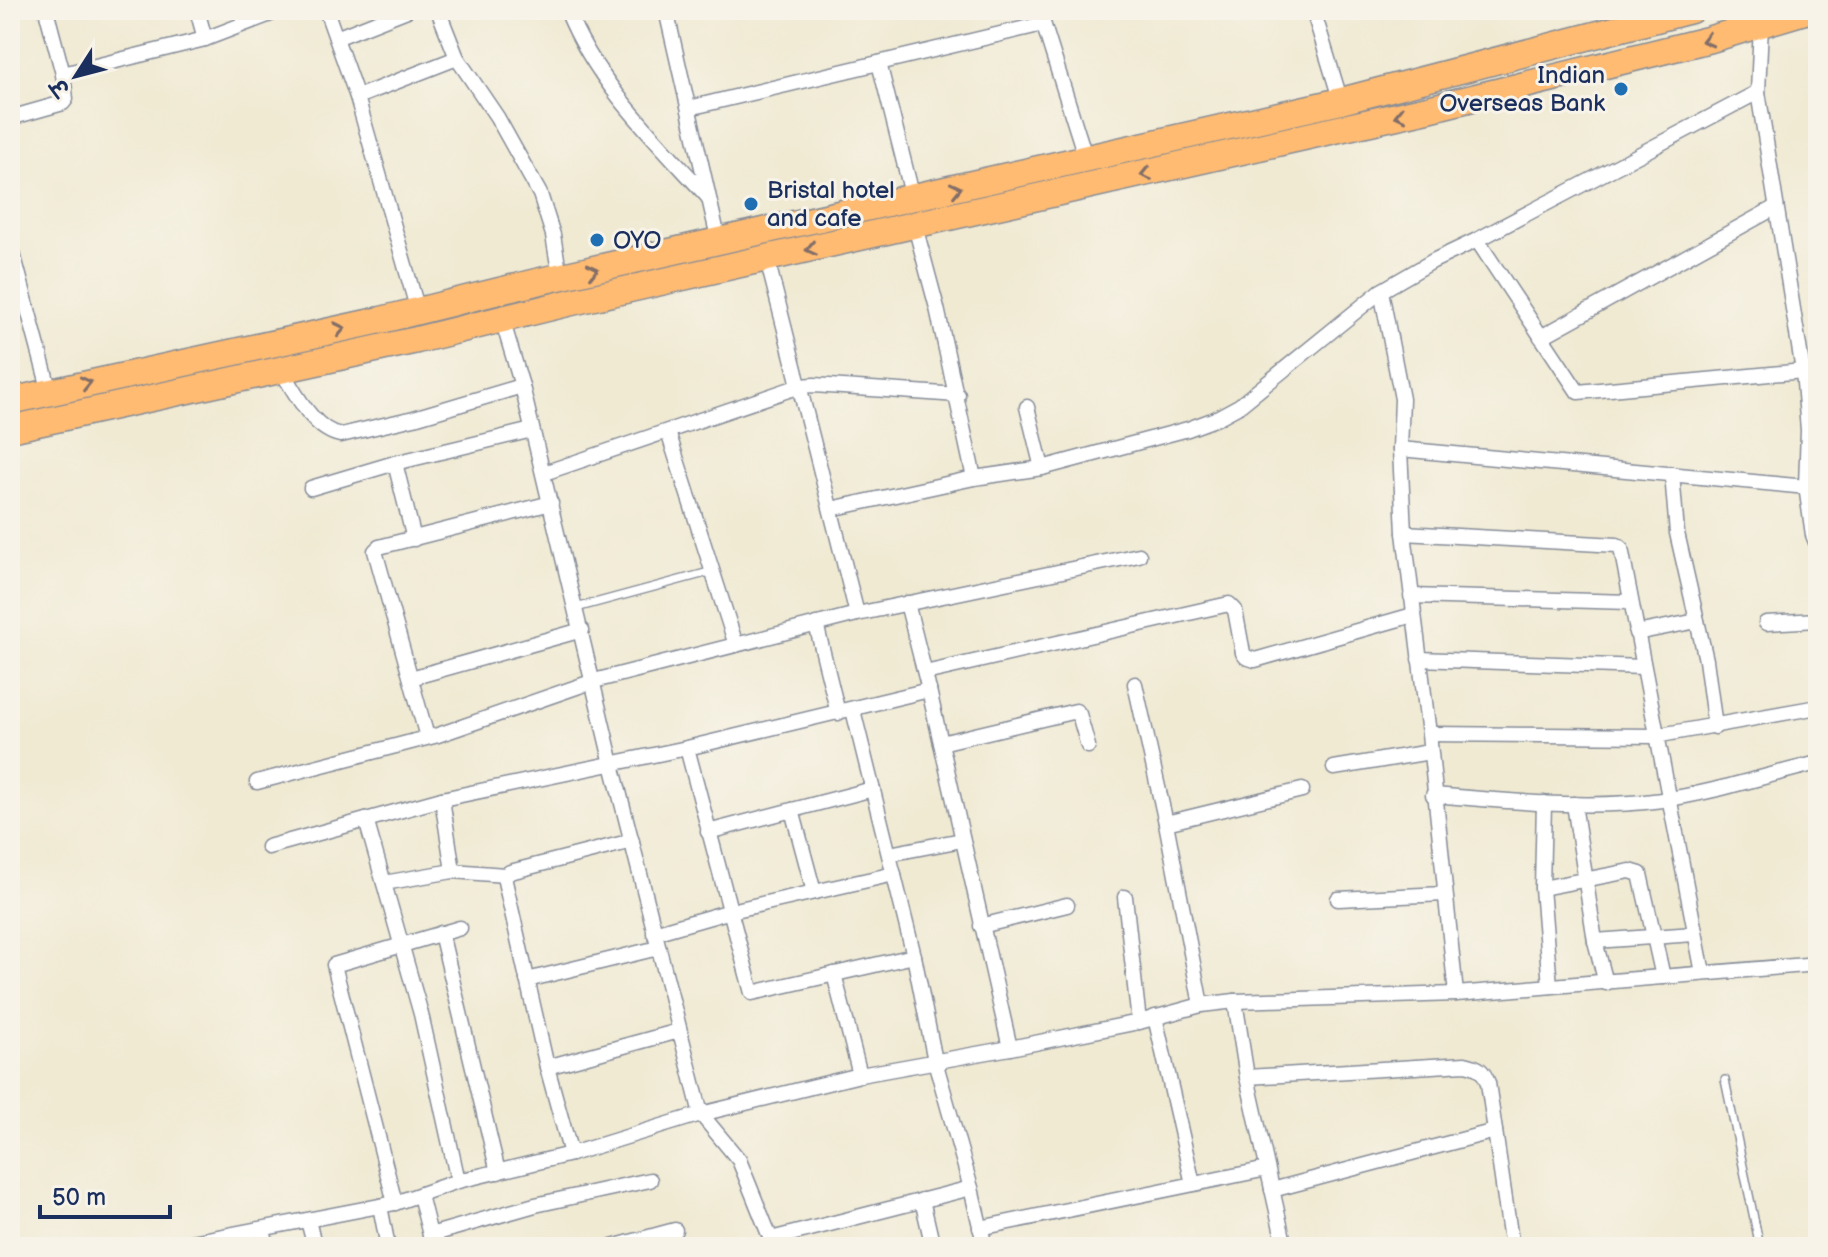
<svg xmlns="http://www.w3.org/2000/svg" width="1828" height="1257" viewBox="0 0 1828 1257" font-family="'Balsamiq Sans','Playpen Sans Deva',sans-serif">
  <style>
    .lines { fill: none; stroke-linecap: round; stroke-linejoin: round }
    .lane-casing { stroke: #868c98; stroke-width: 10 }
    .street-casing { stroke: #868c98; stroke-width: 17 }
    .highway-casing { stroke: #868c98; stroke-width: 29 }
    .lane { stroke: #fff; stroke-width: 7 }
    .street { stroke: #fff; stroke-width: 14 }
    .highway { stroke: #ffbb71; stroke-width: 26 }
    .oneway { stroke: #826e67 }
    .poi-dot { fill: #1f6fb2; stroke: #f7f3e8; stroke-width: 3 }
    .labels { text-anchor: middle; stroke-width: 6; stroke-linejoin: round; paint-order: stroke }
    .poi-label { font-size: 24px; fill: #1b2f5e; stroke: #f7f3e8; text-anchor: start }
  </style>
  <rect width="100%" height="100%" fill="#f7f3e8"/>
  <filter id="ink" filterUnits="userSpaceOnUse"><feTurbulence type="fractalNoise" baseFrequency=".0125" numOctaves="2"/><feDisplacementMap in="SourceGraphic" scale="16" xChannelSelector="R" yChannelSelector="G"/><feConvolveMatrix kernelMatrix="1 2 1 2 8 2 1 2 1" color-interpolation-filters="sRGB"/></filter>
  <filter id="wash" filterUnits="userSpaceOnUse"><feTurbulence type="fractalNoise" baseFrequency=".006" numOctaves="4" result="noise"/><feDisplacementMap in="SourceGraphic" scale="32" xChannelSelector="R" yChannelSelector="G"/><feGaussianBlur stdDeviation="1.8" result="paint"/><feColorMatrix in="noise" values="0 0 0 0 0 0 0 0 0 0 0 0 0 0 0 0 0 1.4 0 .05"/><feComposite in="paint" operator="in"/></filter>
  <g filter="url(#wash)">
    <rect width="100%" height="100%" fill="#f0ead3"/>
  </g>
  <g filter="url(#ink)">
    <g class="lines">
      <defs>
        <g id="lane">
          <polyline points="576,608 713,571"/>
          <polyline points="1725,1080 1760,1247"/>
        </g>
        <g id="street">
          <polyline points="197,10 205,39"/>
          <polyline points="326,10 357,97 418,311"/>
          <polyline points="438,10 457,58 497,117 540,194 553,235 560,277"/>
          <path d="M567,10C596,83 656,140 708,197"/>
          <polyline points="666,10 719,242"/>
          <polyline points="1039,10 1086,159"/>
          <polyline points="1313,10 1342,105"/>
          <polyline points="1761,25 1758,92 1803,371 1808,430 1806,486 1813,535 1818,547"/>
          <polyline points="336,38 407,10"/>
          <polyline points="879,63 913,198"/>
          <polyline points="63,74 205,39 281,10"/>
          <polyline points="357,97 457,58"/>
          <polyline points="689,108 1043,24"/>
          <polyline points="10,118 63,103 66,99 63,74 46,10"/>
          <polyline points="915,226 937,308 974,478"/>
          <polyline points="1477,240 1578,392 1803,371"/>
          <polyline points="10,242 50,392"/>
          <polyline points="767,259 857,614"/>
          <polyline points="1381,291 1402,399 1400,449 1404,533 1429,734 1456,994"/>
          <polyline points="502,319 522,386 612,764 701,1114 739,1160 774,1247"/>
          <polyline points="1541,337 1776,207"/>
          <path d="M280,369C295,391 312,430 341,435L414,418L522,386"/>
          <polyline points="1027,407 1042,468"/>
          <polyline points="668,432 736,645"/>
          <polyline points="1400,449 1818,488"/>
          <polyline points="395,463 414,539"/>
          <polyline points="544,473 800,386 814,385 958,395"/>
          <polyline points="1672,474 1677,533 1706,660 1715,727"/>
          <polyline points="311,488 395,463 532,430"/>
          <polyline points="831,509 974,478 1042,468 1188,429 1215,419 1239,406 1381,291 1433,261 1477,240 1758,92"/>
          <polyline points="1404,533 1617,545 1621,548 1703,973"/>
          <polyline points="1411,596 1630,602"/>
          <polyline points="907,603 929,690 1010,1048"/>
          <polyline points="1766,623 1818,620"/>
          <polyline points="816,624 838,713"/>
          <polyline points="1636,633 1697,621"/>
          <polyline points="1419,659 1643,667"/>
          <polyline points="925,673 1229,604 1235,610 1243,653 1246,657 1255,660 1413,615"/>
          <polyline points="411,678 582,630"/>
          <polyline points="1135,684 1166,823 1201,1005"/>
          <polyline points="853,710 914,956 935,1061 971,1188 985,1247"/>
          <polyline points="1429,734 1655,736 1818,707"/>
          <polyline points="427,737 375,551 379,547 551,503"/>
          <polyline points="941,743 1076,711 1079,714 1088,746"/>
          <polyline points="687,748 752,993 914,956"/>
          <polyline points="1334,768 1430,752"/>
          <polyline points="257,782 438,735 594,681 857,614 1139,555"/>
          <path d="M1433,795C1509,801 1586,810 1662,800C1713,793 1767,775 1818,763"/>
          <polyline points="442,799 453,871"/>
          <polyline points="1544,803 1542,888 1550,986"/>
          <polyline points="1574,804 1595,941 1606,983"/>
          <polyline points="792,810 814,892"/>
          <polyline points="366,820 421,1014 458,1181"/>
          <polyline points="1166,823 1302,790"/>
          <polyline points="708,832 873,789"/>
          <polyline points="268,847 442,799 687,748 929,690"/>
          <polyline points="889,854 962,840"/>
          <polyline points="384,883 453,871 505,875"/>
          <polyline points="1542,888 1630,871 1640,874 1663,977"/>
          <polyline points="1125,897 1139,1022"/>
          <polyline points="1338,899 1444,894"/>
          <polyline points="981,926 1067,905"/>
          <polyline points="441,933 498,1172"/>
          <polyline points="654,933 731,911 894,874"/>
          <polyline points="1595,941 1694,934"/>
          <polyline points="834,974 860,1075"/>
          <polyline points="527,980 658,948"/>
          <polyline points="1235,1001 1247,1077 1285,1247"/>
          <polyline points="1155,1017 1193,1184"/>
          <polyline points="547,1067 679,1031"/>
          <path d="M1247,1077L1465,1064C1479,1067 1483,1070 1488,1083L1512,1247"/>
          <polyline points="571,1154 547,1067 504,877 510,872 632,841"/>
          <polyline points="1272,1190 1495,1131"/>
          <polyline points="420,1195 433,1247"/>
          <polyline points="922,1200 933,1247"/>
          <polyline points="395,1203 334,965 460,928"/>
          <polyline points="380,1206 388,1247"/>
          <polyline points="308,1221 315,1247"/>
          <polyline points="980,1228 1267,1169"/>
          <polyline points="262,1229 268,1247"/>
          <polyline points="430,1235 535,1205 650,1180"/>
          <polyline points="771,1239 971,1188"/>
          <polyline points="166,1247 395,1203 458,1181 571,1154 701,1114 860,1075 1010,1048 1139,1022 1201,1005 1235,1001 1456,994 1818,964"/>
          <polyline points="612,1247 675,1230"/>
        </g>
        <g id="highway">
          <polyline points="10,401 381,320 536,282 1341,101 1691,10"/>
          <polyline points="10,429 417,340 572,302 1428,109 1711,39 1808,10"/>
        </g>
      </defs>
      <!-- lane casing -->
      <use href="#lane" class="lane-casing"/>
      <!-- street casing -->
      <use href="#street" class="street-casing"/>
      <!-- highway casing -->
      <use href="#highway" class="highway-casing"/>
      <!-- lane -->
      <use href="#lane" class="lane"/>
      <!-- street -->
      <use href="#street" class="street"/>
      <!-- highway -->
      <use href="#highway" class="highway"/>
    </g>
    <!-- one-way arrows -->
    <defs><path id="oneway-chevron" d="M-2-3.5L2.5 0L-2 3.5" fill="none" stroke-width="1.6" stroke-linecap="round" stroke-linejoin="round" transform="scale(2)"/></defs>
    <g class="oneway">
      <use href="#oneway-chevron" transform="translate(1707 40) rotate(166)"/>
      <use href="#oneway-chevron" transform="translate(1400 115) rotate(167)"/>
      <use href="#oneway-chevron" transform="translate(1146 174) rotate(167)"/>
      <use href="#oneway-chevron" transform="translate(956 189) rotate(-13)"/>
      <use href="#oneway-chevron" transform="translate(811 249) rotate(167)"/>
      <use href="#oneway-chevron" transform="translate(593 270) rotate(-13)"/>
      <use href="#oneway-chevron" transform="translate(340 329) rotate(-12)"/>
      <use href="#oneway-chevron" transform="translate(86 383) rotate(-13)"/>
    </g>
  </g>
  <!-- markers -->
  <g class="poi-dot">
    <circle cx="1621" cy="89" r="8"/>
    <circle cx="751" cy="204" r="8"/>
    <circle cx="597" cy="240" r="8"/>
  </g>
  <g class="labels">
    <!-- poi labels -->
    <g class="poi-label">
      <text x="1605" y="83" text-anchor="end">Indian<tspan x="1605" dy="28">Overseas Bank</tspan></text>
      <text x="767" y="198">Bristal hotel<tspan x="767" dy="28">and cafe</tspan></text>
      <text x="613" y="248">OYO</text>
    </g>
  </g>
  <!-- margin -->
  <rect width="1828" height="1257" fill="none" stroke="#f7f3e8" stroke-width="40"/>
  <!-- north arrow -->
  <g transform="translate(76 76) rotate(234)" stroke="#f7f3e8" stroke-width="6" paint-order="stroke">
  <path d="M0-6L14 30L0 20L-14 30Z" fill="#1b2f5e"/>
  <text y="-12" font-size="22" font-weight="bold" text-anchor="middle" fill="#1b2f5e">उ</text>
  </g>
  <!-- scale -->
  <path d="M40 1205v12h130v-12" fill="none" stroke="#1b2f5e" stroke-width="4"/>
  <text x="52" y="1205" font-size="24" fill="#1b2f5e" stroke="#f7f3e8" stroke-width="6" paint-order="stroke">50 m</text>
</svg>
